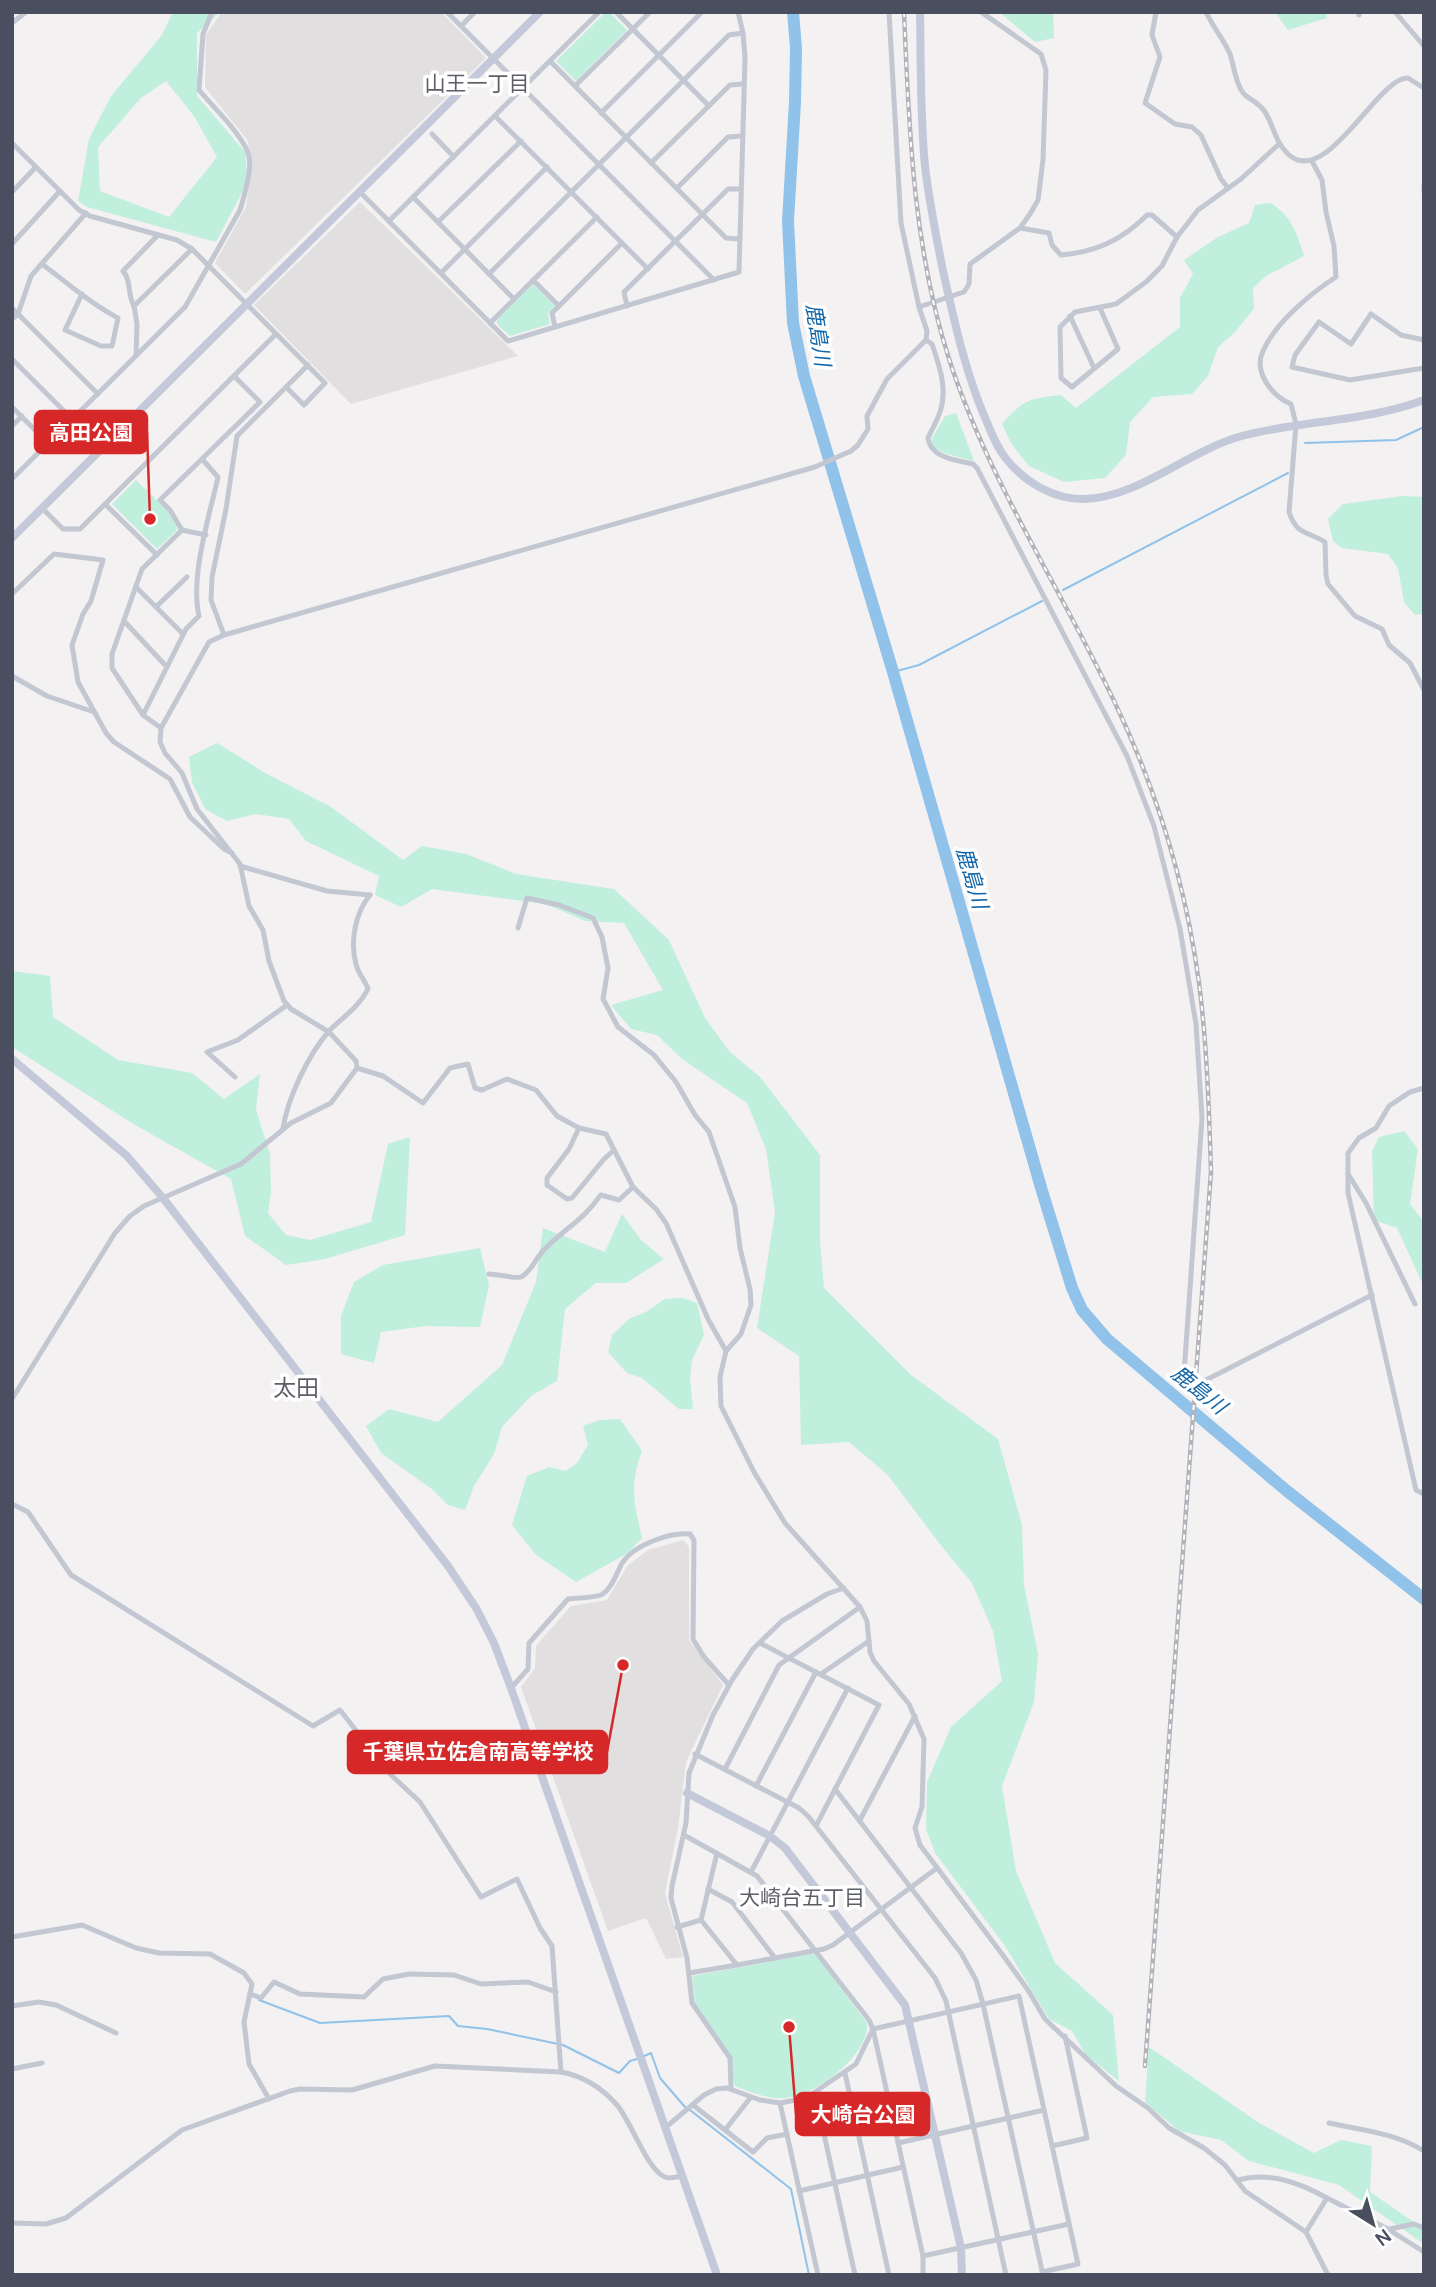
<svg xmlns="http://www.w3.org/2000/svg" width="1436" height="2287" viewBox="0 0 1436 2287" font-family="Manrope,'Noto Sans JP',sans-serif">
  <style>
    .education { fill: #e1dfe0 }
    .green { fill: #c1efdd; fill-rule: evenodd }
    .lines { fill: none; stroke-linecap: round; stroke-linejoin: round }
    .stream { stroke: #90c2ea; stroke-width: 2 }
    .river { stroke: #90c2ea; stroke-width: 12 }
    .street { stroke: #c2c7d2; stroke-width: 5 }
    .secondary { stroke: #c4c9d9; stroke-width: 8 }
    .rail-casing { stroke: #b3b4bb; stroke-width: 4.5 }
    .rail { stroke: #fff; stroke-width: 2; stroke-dasharray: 5; stroke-linecap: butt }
    .labels { text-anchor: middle; stroke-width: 7; stroke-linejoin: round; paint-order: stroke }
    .neighbourhood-label { font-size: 21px; fill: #5d5f66; stroke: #fff }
    .water-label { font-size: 21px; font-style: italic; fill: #1066a9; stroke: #fff }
    .quarter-label { font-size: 23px; fill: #5d5f66; stroke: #fff }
    .leader { fill: none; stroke: #d62828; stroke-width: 2.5 }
    .callout-dot { fill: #d62828; stroke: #fff; stroke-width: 2.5 }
    .callout { fill: #d62828; stroke: #d62828; stroke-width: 2.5 }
    .callout-label { font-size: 21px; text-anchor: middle; font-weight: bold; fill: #fff }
  </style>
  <rect width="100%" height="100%" fill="#f3f1f1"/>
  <!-- education -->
  <g class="education">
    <polygon points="222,12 441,12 486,58 245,294 215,263 246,207 250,175 248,141 205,87 206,35"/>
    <polygon points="360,202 518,356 351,404 254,305"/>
    <polygon points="683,1540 689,1547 689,1640 723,1685 686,1762 678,1828 665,1893 683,1957 666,1959 646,1918 608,1931 521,1687 535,1668 536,1646 571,1606 607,1600 628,1565 648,1550"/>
  </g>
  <!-- green -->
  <g class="green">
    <path d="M173,12H220L197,33V96L246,153L247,183L216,242L87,207L78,201L89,139L111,96L162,35ZM166,81L194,116L217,157L169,217L100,191L98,147L141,98Z"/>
    <polygon points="606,12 609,12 627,30 576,81 556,61"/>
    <polygon points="999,12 1053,12 1054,38 1035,42"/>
    <polygon points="1275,12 1326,12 1327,18 1288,30"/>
    <path d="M1270,203C1291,215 1297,233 1304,256L1266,276L1253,288L1254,309L1234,333L1218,347L1208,376L1192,394L1153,397L1130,422L1126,455L1105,478L1064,482L1029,466L1011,443L1002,424C1022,400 1031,398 1061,395L1076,408L1180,327V298L1193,274L1184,260L1218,237L1249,223L1255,205Z"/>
    <polygon points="533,284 555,306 548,313 550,324 510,336 497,324 497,320"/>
    <polygon points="956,413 974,461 947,454 932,447 932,438 945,416"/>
    <polygon points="136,480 168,511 177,527 177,530 157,549 112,504"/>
    <polygon points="1403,496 1424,497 1424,614 1415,615 1404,602 1398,568 1388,554 1342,548 1333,541 1328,519 1343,504"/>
    <polygon points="217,743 267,774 331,807 403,860 422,846 466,854 516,874 614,889 669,940 705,1018 730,1052 760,1077 820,1155 820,1241 824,1288 911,1375 998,1439 1022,1525 1024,1585 1038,1654 1034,1702 1002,1786 1016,1871 1055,1963 1113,2015 1119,2081 1086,2055 1072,2031 1049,2019 1005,1946 935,1853 926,1829 927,1782 951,1727 1002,1681 993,1631 972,1583 943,1548 887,1474 849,1442 801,1445 799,1356 757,1328 775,1212 766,1149 747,1103 682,1059 657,1035 631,1029 611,1005 663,990 624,923 585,921 546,904 432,889 401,907 375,895 379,876 306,841 289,819 256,814 227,821 205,809 192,782 189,757"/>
    <polygon points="12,971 50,976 53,1017 118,1060 192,1073 224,1099 260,1074 256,1110 270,1154 271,1192 268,1213 286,1235 310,1240 371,1222 388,1144 410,1137 405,1235 325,1259 286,1265 245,1236 231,1179 135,1125 12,1047"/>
    <polygon points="1404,1131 1418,1149 1410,1204 1424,1222 1424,1287 1397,1228 1374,1220 1372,1151 1379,1137"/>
    <polygon points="622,1214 641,1240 664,1259 626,1283 596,1283 565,1309 557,1381 531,1396 502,1427 494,1454 474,1486 465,1510 448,1505 433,1490 381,1453 366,1426 389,1409 438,1422 502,1365 536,1282 543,1228 605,1252"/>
    <polygon points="480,1248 489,1285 480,1327 426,1326 381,1332 374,1363 341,1354 341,1316 354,1282 383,1265"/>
    <polygon points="683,1298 697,1303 704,1335 692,1360 690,1378 693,1409 679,1409 642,1378 627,1373 608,1352 612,1335 629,1319 646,1312 665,1299"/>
    <path d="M620,1419L642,1451C629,1487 634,1502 642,1538L628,1553L576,1582L536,1555L512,1525L527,1476L549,1467L566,1471L577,1463L588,1445L583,1426L600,1420Z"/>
    <path d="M811,1954L816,1955L867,2023C870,2055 815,2096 785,2098C769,2100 751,2092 737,2087L734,2085L730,2055L695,2004L692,1976Z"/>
    <polygon points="1149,2047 1259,2123 1314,2153 1341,2140 1372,2146 1370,2192 1424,2229 1424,2244 1339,2185 1249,2161 1221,2140 1179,2131 1145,2102"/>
  </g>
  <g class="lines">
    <!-- stream -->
    <g class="stream">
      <polyline points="1305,443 1396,440 1424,427"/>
      <polyline points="1063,590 1288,473"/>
      <polyline points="893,672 919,665 1042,601"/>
      <polyline points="259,2000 320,2023 449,2016 458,2026 487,2029 563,2045 619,2073 630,2061 637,2059"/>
      <polyline points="642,2057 651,2053 660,2078 685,2107"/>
      <polyline points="690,2110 791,2189 809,2275"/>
    </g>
    <!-- river -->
    <polyline class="river" points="793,12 796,48 795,102 788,221 793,323 804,376 893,672 1042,1191 1072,1288 1082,1310 1107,1339 1287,1491 1424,1599"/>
    <!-- street -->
    <g class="street">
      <polyline points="447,12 714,280"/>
      <polyline points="616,12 709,106"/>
      <polyline points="889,12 901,223 919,307"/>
      <polyline points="1156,12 1152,35 1160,57 1145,103 1175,124 1192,127 1201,135 1221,179 1228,188"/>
      <path d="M1206,12C1213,27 1224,40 1230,54C1234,66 1236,86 1245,95C1252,101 1259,103 1265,112C1274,126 1275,142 1288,154C1326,190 1378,76 1408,78L1424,88"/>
      <polyline points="1395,12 1424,46"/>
      <polyline points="1359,15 1360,12"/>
      <polyline points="12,23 26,12"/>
      <polyline points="461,26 475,12"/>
      <polyline points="550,61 726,238 740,239"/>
      <polyline points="575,86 650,12"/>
      <polyline points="601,113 702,12"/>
      <polyline points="495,116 648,269"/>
      <polyline points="432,134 454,157"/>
      <polyline points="12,143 79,210 90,216 177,240 192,249 325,383 304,405 286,387"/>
      <path d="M1312,161L1322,180L1326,212L1334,246L1336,277C1311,293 1275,323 1263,351C1253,372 1272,396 1291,404L1296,424L1289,512C1297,536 1308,531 1325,542L1326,575L1328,584L1355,616L1382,629L1389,645L1410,663L1424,690"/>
      <polyline points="651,163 730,85 743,84"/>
      <polyline points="1424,185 1424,192"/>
      <polyline points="677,188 728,137 742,136"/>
      <polyline points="359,191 508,341 739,272 745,58 743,33 738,12"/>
      <polyline points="12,192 36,167"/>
      <polyline points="413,197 514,299"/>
      <polyline points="389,221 599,12"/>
      <polyline points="438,222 521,141"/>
      <path d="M1020,228L1049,233L1052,245L1061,255C1096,252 1122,240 1147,215H1152L1177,237"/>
      <polyline points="12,244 60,191"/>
      <path d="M42,264C66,282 91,304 118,318L112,346H101L65,330L82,294"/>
      <polyline points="441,273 547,167"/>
      <polyline points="489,274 729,35 743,33"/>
      <polyline points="533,280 559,306"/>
      <path d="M134,306C127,295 132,281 123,271L158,235"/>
      <polyline points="627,306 624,292 728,189 741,189"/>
      <polyline points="12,308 98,394"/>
      <polyline points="1100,308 1118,349 1072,387 1061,378 1060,327 1075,312 1116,304 1146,282 1162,266 1177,237 1198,210 1241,179 1279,144"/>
      <polyline points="1070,316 1094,368"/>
      <polyline points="12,319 18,314 31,276 86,213"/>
      <polyline points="490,323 597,217"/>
      <polyline points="555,327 552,313 622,243"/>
      <path d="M926,340L932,344C939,365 948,389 940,412C937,421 932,429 928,438C930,458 957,460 973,464L977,468L1127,756L1154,826L1180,929L1196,1024L1202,1118L1184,1374L1198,1381L1206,1380L1372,1295"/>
      <polyline points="1424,340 1401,335 1371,314 1351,344 1319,322 1295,355 1292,367 1350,380 1424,368"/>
      <polyline points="136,356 137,324 134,306 192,249"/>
      <polyline points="12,359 72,419"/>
      <polyline points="12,407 48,443"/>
      <polyline points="12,426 22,416"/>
      <path d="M12,479L185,307L240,210C244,197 252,169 249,156C244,136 213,107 199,90L203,34L212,12"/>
      <polyline points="105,504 157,555"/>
      <polyline points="42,508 63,529 80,529 276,334"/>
      <polyline points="182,530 206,535"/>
      <polyline points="136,587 183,634"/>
      <polyline points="12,594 54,554 103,560 91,601 83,614 72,645 78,682 106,733 114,742 170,779 190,817 224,849 232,853"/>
      <polyline points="156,607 187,577"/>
      <polyline points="124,621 166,666"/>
      <polyline points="224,635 211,600 212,577 226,509 237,436 308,365"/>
      <polyline points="12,676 47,696 94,712"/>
      <path d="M143,715L186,629L199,616C190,576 209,518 218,477L202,459"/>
      <polyline points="161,728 143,715 112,668 112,654 142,569 182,530 170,510 160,500 260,402 235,377"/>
      <polyline points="240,866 327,891 370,895"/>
      <polyline points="518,928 527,898 559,905 593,918 602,937 608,968 603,999 618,1027 654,1055 676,1082 695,1115 709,1132 735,1207 740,1248 750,1289 751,1305 741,1334 726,1351"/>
      <polyline points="357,1068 356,1061 329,1032 291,1009 284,1001 269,961 263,930 249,906 240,864 197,809 182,773 165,753 160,742 161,728 209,642 224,635 815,467 851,451 858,445 868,429 867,416 887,379 926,340 927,331 919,307 964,292 969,284 970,264 1020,228 1030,214 1038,200 1043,160 1046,70 1041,54 981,12"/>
      <polyline points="235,1077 207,1052 238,1040 287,1005"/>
      <polyline points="1424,1088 1410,1092 1389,1106 1376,1128 1359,1138 1348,1153 1348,1193 1416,1490 1424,1494"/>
      <polyline points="579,1128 569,1149 547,1178 547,1185 567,1199 572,1198 604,1159 614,1150"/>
      <path d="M283,1129C287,1099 309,1053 330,1030C343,1017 359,1007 368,989C365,980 358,974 356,964C350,942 355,913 370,895"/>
      <polyline points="1348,1174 1366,1203 1415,1304"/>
      <path d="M489,1274C497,1274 518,1279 521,1277C532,1271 535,1259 543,1251C561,1231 584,1220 599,1197L601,1195L619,1200L633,1187"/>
      <polyline points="12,1399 115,1233 130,1216 144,1206 241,1164 291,1123 331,1103 357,1068 383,1076 423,1103 450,1068 468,1064 475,1088 482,1090 507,1079 536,1090 557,1116 579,1128 606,1134 633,1187 656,1209 666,1223 708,1319 726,1351 720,1377 721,1406 754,1472 785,1523 860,1607 867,1621 870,1652 874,1661 909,1704 924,1739 922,1807 915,1828 920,1845 1002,1954 1028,1990 1045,2019 1116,2086 1148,2108 1169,2128 1204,2148 1225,2165 1245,2191 1306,2232 1328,2275"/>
      <polyline points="12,1504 28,1512 71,1575 76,1578 313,1726 340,1710 390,1774 420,1802 481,1897 517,1879 540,1928 552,1946 561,2072"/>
      <polyline points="760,1643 879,1705 817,1824"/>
      <polyline points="821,1674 869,1641"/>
      <path d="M511,1688L528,1669L529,1643L568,1599C578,1598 592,1598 601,1595C611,1590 617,1573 622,1563C634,1545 669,1532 690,1534L694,1540L693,1639L704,1657L729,1685"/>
      <polyline points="695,1754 799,1808 808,1816 935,1978 946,2001 1006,2275"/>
      <polyline points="725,1769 779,1665 860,1607"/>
      <polyline points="756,1786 816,1672"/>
      <polyline points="835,1789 961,1953 976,1980 983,2004 1043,2275"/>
      <polyline points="860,1820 915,1716"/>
      <polyline points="717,1853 701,1920 737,1965 824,1949 833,1945 937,1868"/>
      <polyline points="751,1872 848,1688"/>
      <polyline points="708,1889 732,1902 775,1958"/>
      <polyline points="677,1927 701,1920"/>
      <polyline points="12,1937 82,1925 136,1948 159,1953 210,1954 244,1973 252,1984 244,2022 249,2064 269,2099"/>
      <polyline points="689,1973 737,1965"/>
      <polyline points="250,1994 261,1998 274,1982 300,1994 364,1997 383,1979 409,1974 454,1975 481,1984 528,1982 556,1992"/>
      <polyline points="12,2006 39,2002 56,2005 116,2033"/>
      <polyline points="12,2069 42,2063"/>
      <polyline points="845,2073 889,2275"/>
      <polyline points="731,2089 730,2058 692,2003 687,1958 671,1898 672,1886 686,1823 689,1773 713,1715 732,1680 753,1649 782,1621 827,1594 844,1588"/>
      <polyline points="815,2093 855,2275"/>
      <polyline points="780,2103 818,2275"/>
      <polyline points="693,2105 753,2152 767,2138 787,2134"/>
      <path d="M1329,2123C1362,2130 1395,2133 1424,2151"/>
      <polyline points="665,2128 704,2095 716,2089 727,2088 760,2100 780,2103 806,2098 856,2064 873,2029 869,2020 757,1876 684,1835"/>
      <polyline points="725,2130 751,2097"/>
      <polyline points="898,2143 1044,2110"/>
      <polyline points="1052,2146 1087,2138 1065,2036"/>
      <path d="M1238,2180C1269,2171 1300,2183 1327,2198"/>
      <polyline points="799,2191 903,2167"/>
      <path d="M12,2223L46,2224L66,2218L182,2130L290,2091L300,2089L352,2090L435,2066L561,2072C583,2076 602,2088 617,2105C631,2121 647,2170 665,2177C671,2179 676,2177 682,2176"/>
      <polyline points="1390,2229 1414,2224 1424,2228"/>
      <polyline points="1306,2232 1327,2198 1388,2229 1424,2252"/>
      <polyline points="1042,2272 1078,2264 1019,1996 873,2029 923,2256 1069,2224"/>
      <polyline points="923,2275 923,2256"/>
    </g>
    <!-- secondary -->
    <g class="secondary">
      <path d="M920,12C921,63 920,115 925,166C929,201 936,236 943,271C954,319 964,367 983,413C990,429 996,447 1007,460C1026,483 1055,500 1085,499C1140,497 1189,450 1242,436C1302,420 1365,422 1424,400"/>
      <polyline points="12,538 540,12"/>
      <polyline points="12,1059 127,1156 163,1198 448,1566 476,1608 494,1643 511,1688 717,2275"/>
      <polyline points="687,1793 770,1836 785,1848 905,2005 961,2248 962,2275"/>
    </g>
    <defs>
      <path id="rail" d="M904,12C909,130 913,249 950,362C990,483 1061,589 1115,703C1157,791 1186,886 1199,983C1207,1045 1209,1109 1211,1172L1145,2066"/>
    </defs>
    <!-- rail casing -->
    <use href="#rail" class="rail-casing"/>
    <!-- rail -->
    <use href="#rail" class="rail"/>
  </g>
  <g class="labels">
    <!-- neighbourhood labels -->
    <g class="neighbourhood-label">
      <text x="477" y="91">山王一丁目</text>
      <text x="802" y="1905">大崎台五丁目</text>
    </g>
    <!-- water labels -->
    <g class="water-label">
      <text transform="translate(818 335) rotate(81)" y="7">鹿島川</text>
      <text transform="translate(972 878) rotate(74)" y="7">鹿島川</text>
      <text transform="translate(1199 1390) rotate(39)" y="7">鹿島川</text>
    </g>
    <!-- quarter labels -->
    <g class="quarter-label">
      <text x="296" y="1396">太田</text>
    </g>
  </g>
  <!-- callouts -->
  <path class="leader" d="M150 519L147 432M623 1665L607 1752M789 2027L796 2114"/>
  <g class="callout-dot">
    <circle cx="150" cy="519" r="7"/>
    <circle cx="623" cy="1665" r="7"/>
    <circle cx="789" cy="2027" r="7"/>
  </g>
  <g class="callout">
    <rect x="35" y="411" width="112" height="42" rx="7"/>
    <rect x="348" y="1731" width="259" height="42" rx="7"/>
    <rect x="796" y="2093" width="133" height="42" rx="7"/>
  </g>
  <g class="callout-label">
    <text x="91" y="440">高田公園</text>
    <text x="478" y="1759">千葉県立佐倉南高等学校</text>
    <text x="863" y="2122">大崎台公園</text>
  </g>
  <!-- border -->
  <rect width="1436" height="2287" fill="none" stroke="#494f5e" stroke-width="28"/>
  <!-- north arrow -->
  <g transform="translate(1373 2224) rotate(143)" stroke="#ffffff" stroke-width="5" paint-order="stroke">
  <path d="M0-5L12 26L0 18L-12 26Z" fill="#494f5e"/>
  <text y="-10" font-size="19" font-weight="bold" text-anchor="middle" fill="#494f5e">N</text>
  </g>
</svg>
